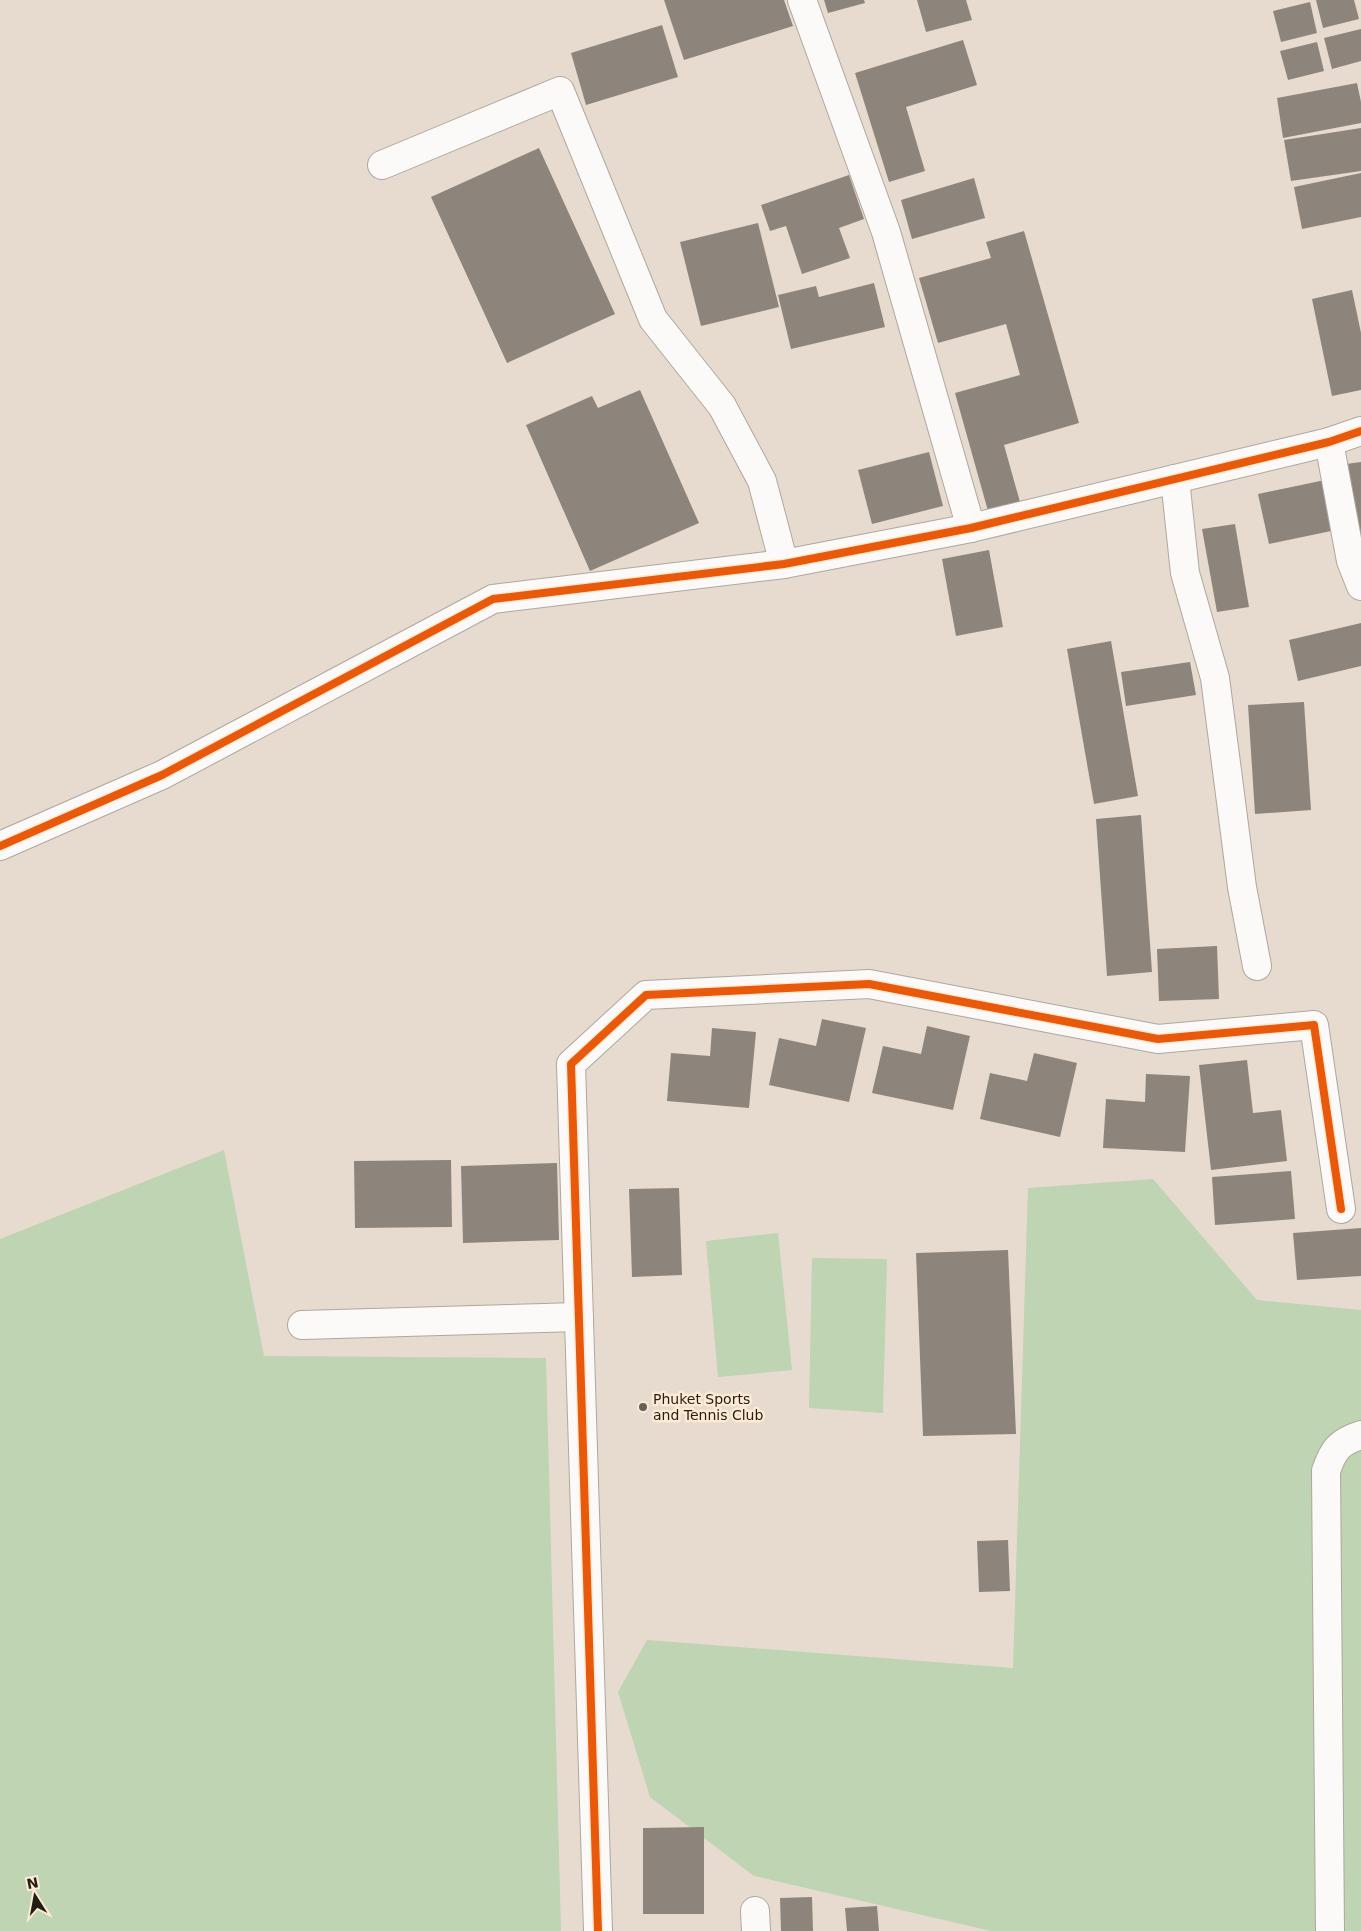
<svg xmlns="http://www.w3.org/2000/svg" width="1361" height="1931" viewBox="0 0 1361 1931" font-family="'DejaVu Sans',sans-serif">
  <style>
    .green { fill: #bed4b2 }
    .building { fill: #8d857c }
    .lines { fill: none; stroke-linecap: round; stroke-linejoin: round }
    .street-casing { stroke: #afa79e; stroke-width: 30 }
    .street { stroke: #fbfaf8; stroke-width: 28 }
    .cycleway-casing { stroke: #feead2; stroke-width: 11 }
    .cycleway { stroke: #e8590c; stroke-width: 8 }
    .poi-dot { fill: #686055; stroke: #feead2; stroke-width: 2 }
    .labels { text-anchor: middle; stroke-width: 5; stroke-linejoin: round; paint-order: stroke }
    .poi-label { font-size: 14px; fill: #241d14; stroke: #feead2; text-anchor: start }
  </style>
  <rect width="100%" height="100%" fill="#e7dbcf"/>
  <!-- green -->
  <g class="green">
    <polygon points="224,1150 264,1356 546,1358 561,1931 0,1931 0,1239"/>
    <polygon points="1153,1179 1257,1300 1361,1310 1361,1931 991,1931 754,1876 650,1797 618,1692 647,1640 1013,1668 1028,1188"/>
    <polygon points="778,1233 792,1370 718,1377 706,1241"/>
    <polygon points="812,1258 887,1259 883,1413 809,1408"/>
  </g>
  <!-- building -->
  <g class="building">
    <polygon points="664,0 784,0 793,26 684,60"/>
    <polygon points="824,0 864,0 865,3 828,13"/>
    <polygon points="917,0 966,0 972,20 926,32"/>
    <polygon points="1316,0 1354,0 1359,19 1323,28"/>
    <polygon points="1310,2 1317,33 1281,42 1273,11"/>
    <polygon points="662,25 678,77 586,105 571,53"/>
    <polygon points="1361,29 1361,61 1332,69 1324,38"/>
    <polygon points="963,40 977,85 906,107 925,171 889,182 855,73"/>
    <polygon points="1317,42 1324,71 1288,80 1280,51"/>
    <polygon points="1357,83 1361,102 1361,123 1283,138 1277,98"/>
    <polygon points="1361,128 1361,171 1291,181 1284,140"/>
    <polygon points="539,148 615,314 507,363 431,197"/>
    <polygon points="1361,173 1361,217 1302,229 1294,187"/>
    <polygon points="849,175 864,219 839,228 850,258 802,274 786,226 770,231 761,205"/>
    <polygon points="974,178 985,218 912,239 901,200"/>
    <polygon points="758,223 779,307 701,326 680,242"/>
    <polygon points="1024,231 1079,423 1004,445 1020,502 988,511 955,393 1020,375 1006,324 938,343 919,278 991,258 986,242"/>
    <polygon points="874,283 885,327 791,349 778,295 816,286 819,297"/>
    <polygon points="1352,290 1361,333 1361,390 1332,396 1312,299"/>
    <polygon points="640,390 699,523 590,571 526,425 592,396 598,408"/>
    <polygon points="929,452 943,506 872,524 858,470"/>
    <polygon points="1361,462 1361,545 1346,464"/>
    <polygon points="1325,480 1336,530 1269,544 1258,494"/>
    <polygon points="1235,524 1249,607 1217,612 1202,529"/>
    <polygon points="989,550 1003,627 956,636 942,559"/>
    <polygon points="1361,623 1361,666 1298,681 1289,640"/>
    <polygon points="1111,641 1138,796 1094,804 1067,649"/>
    <polygon points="1190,662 1196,695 1126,706 1121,672"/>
    <polygon points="1304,702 1311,810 1255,814 1248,705"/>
    <polygon points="1141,815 1152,972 1107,976 1096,819"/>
    <polygon points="1217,946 1219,999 1159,1001 1157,949"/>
    <polygon points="822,1019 866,1028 849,1102 769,1085 779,1038 816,1046"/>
    <polygon points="927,1026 970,1036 953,1110 872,1093 883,1046 921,1054"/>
    <polygon points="712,1028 756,1032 749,1108 667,1101 671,1053 710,1056"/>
    <polygon points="1034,1053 1077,1063 1060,1137 980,1119 990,1073 1027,1081"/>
    <polygon points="1247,1060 1253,1113 1281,1110 1287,1161 1211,1170 1199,1065"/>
    <polygon points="1146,1074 1190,1076 1185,1152 1103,1148 1106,1099 1145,1102"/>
    <polygon points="451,1160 452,1227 355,1228 354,1161"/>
    <polygon points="557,1163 559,1240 463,1243 461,1166"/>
    <polygon points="1291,1171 1295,1219 1215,1225 1212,1177"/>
    <polygon points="679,1188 682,1275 632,1277 629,1189"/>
    <polygon points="1361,1228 1361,1276 1297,1280 1293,1233"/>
    <polygon points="1008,1250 1016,1434 923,1436 916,1253"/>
    <polygon points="1008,1540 1010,1591 979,1592 977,1541"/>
    <polygon points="704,1827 704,1914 643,1914 643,1828"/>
    <polygon points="812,1897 813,1931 781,1931 780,1898"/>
    <polygon points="877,1906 879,1931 847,1931 845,1908"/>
  </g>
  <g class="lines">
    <defs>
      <g id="street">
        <polyline points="802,0 886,232 971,528"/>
        <polyline points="382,165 560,91 653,319 722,406 762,481 784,564"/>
        <polyline points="1329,442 1351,561 1361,586"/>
        <polyline points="1175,479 1185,573 1215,678 1242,887 1257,966"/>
        <polyline points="0,846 162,775 493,599 784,564 971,528 1329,442 1361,431"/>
        <polyline points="302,1325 579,1317"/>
        <polyline points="755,1911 756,1931"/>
        <polyline points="598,1931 571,1064 646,995 869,984 1158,1039 1314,1025 1341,1209"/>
        <path d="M1330,1931L1326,1471C1333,1450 1339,1442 1361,1435"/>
      </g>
    </defs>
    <!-- street casing -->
    <use href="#street" class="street-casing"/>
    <!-- street -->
    <use href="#street" class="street"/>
    <defs>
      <g id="cycleway">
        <polyline points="0,846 162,775 493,599 784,564 971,528 1329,442 1361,431"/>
        <polyline points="598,1931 571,1064 646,995 869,984 1158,1039 1314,1025 1341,1209"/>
      </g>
    </defs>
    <!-- cycleway casing -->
    <use href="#cycleway" class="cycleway-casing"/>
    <!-- cycleway -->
    <use href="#cycleway" class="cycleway"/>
  </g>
  <!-- markers -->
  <circle class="poi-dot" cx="643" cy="1407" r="5"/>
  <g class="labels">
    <!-- poi labels -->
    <g class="poi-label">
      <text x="653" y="1404">Phuket Sports<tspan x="653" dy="16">and Tennis Club</tspan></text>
    </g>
  </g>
  <!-- north arrow -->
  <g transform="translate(35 1896) rotate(349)" stroke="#feead2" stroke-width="4" paint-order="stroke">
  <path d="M0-4L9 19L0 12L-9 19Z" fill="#241d14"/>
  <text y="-8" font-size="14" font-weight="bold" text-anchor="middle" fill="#241d14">N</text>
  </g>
</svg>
